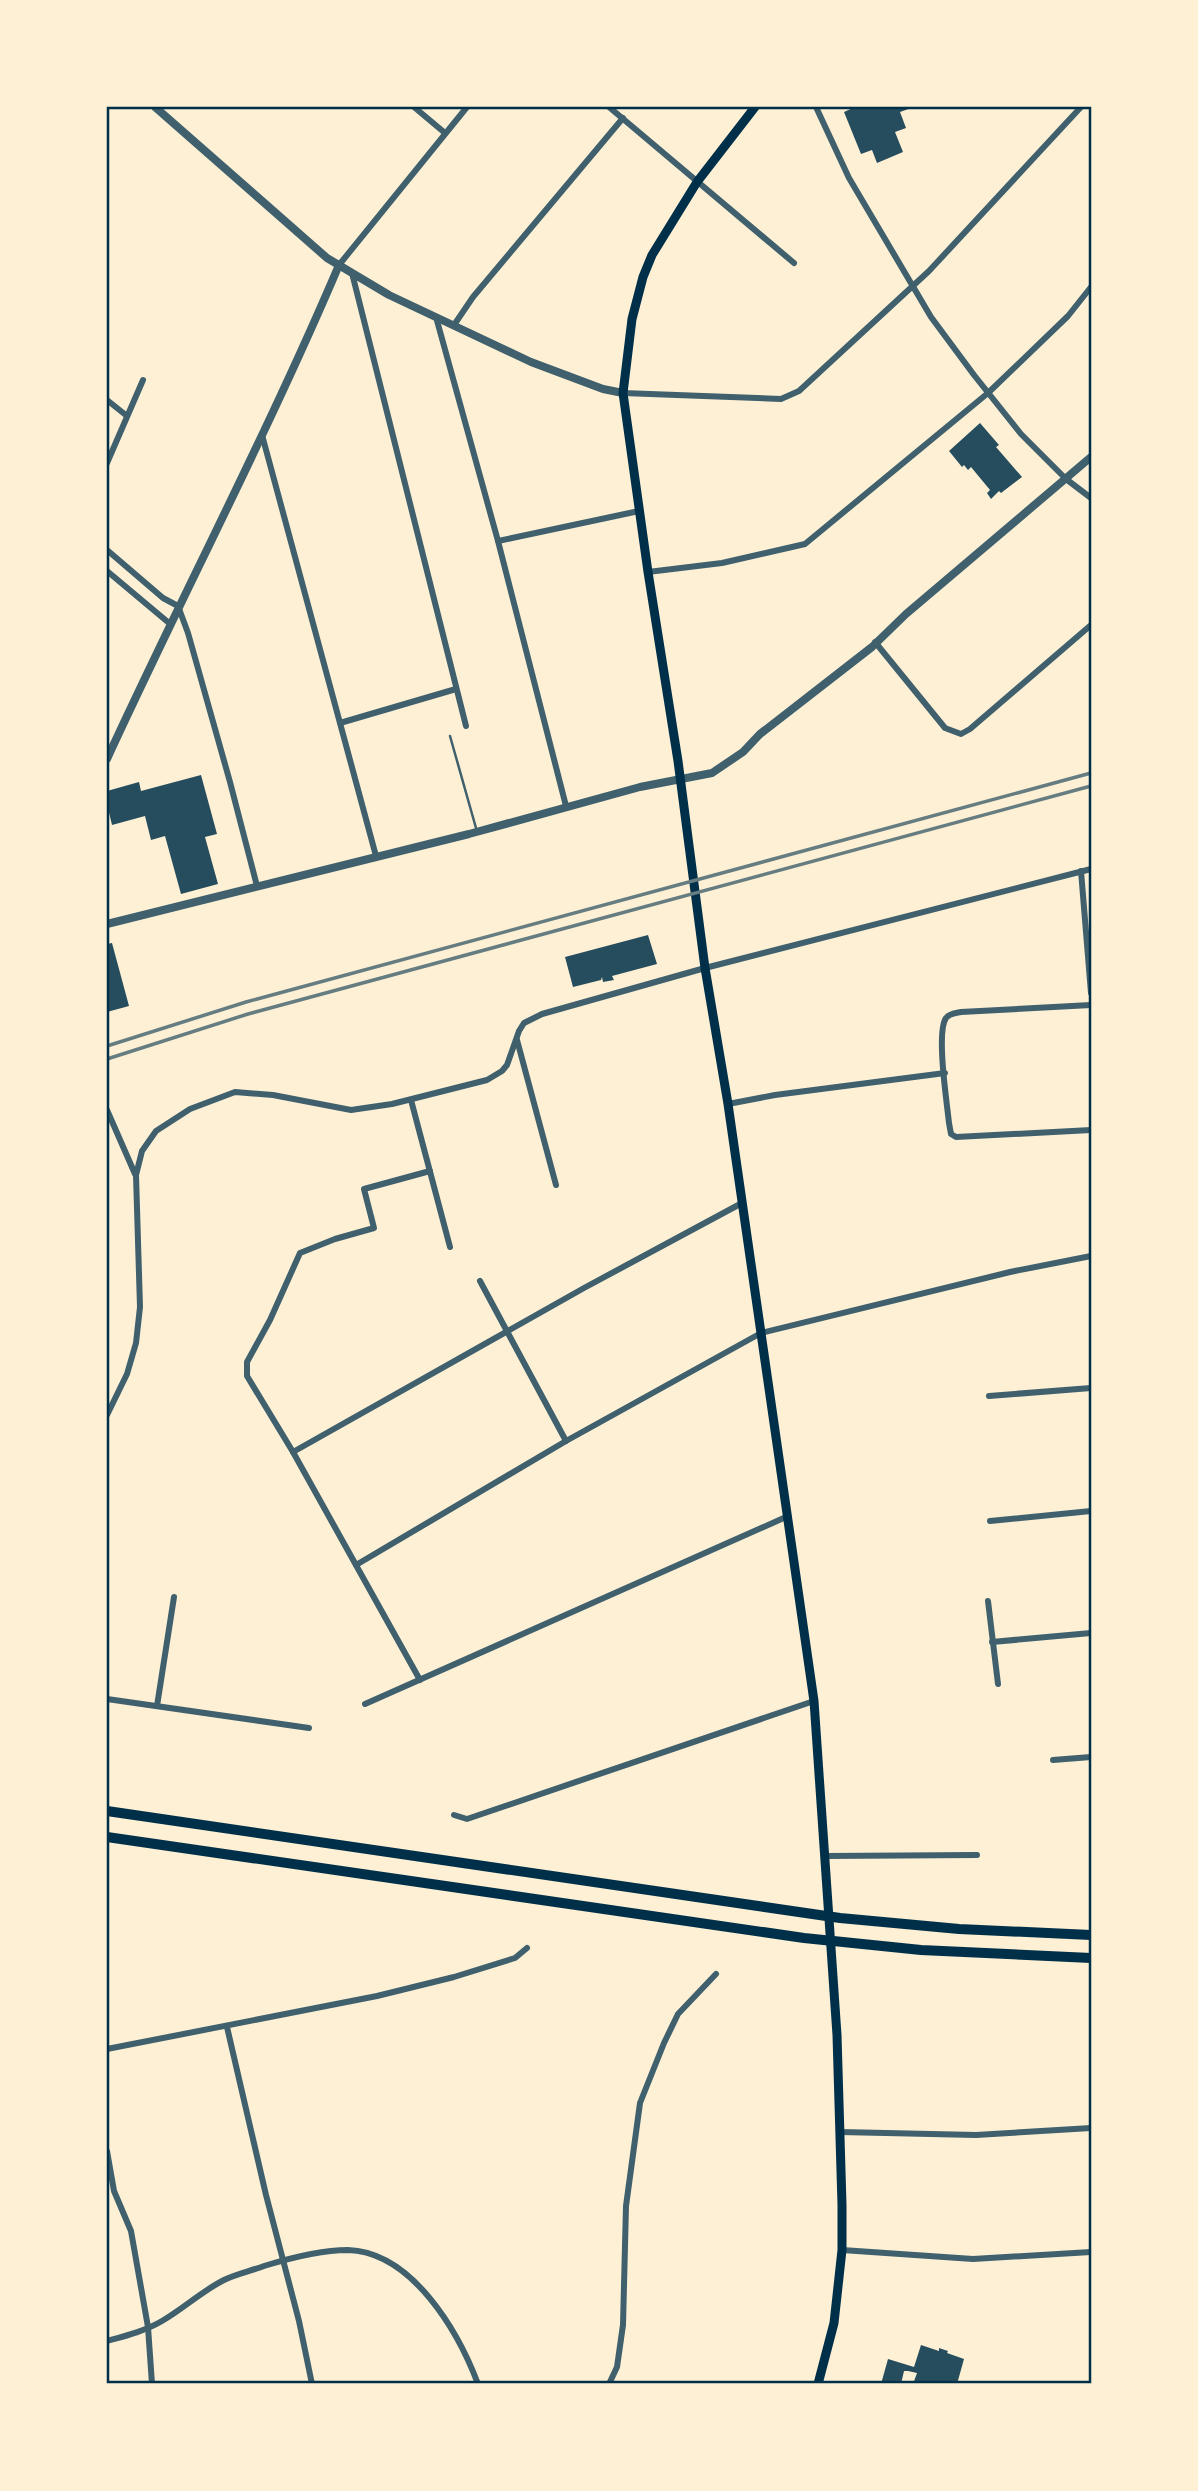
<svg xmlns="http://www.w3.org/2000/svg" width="1198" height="2491" viewBox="0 0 1198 2491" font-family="'Space Grotesk',sans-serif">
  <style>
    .building { fill: #264d5e }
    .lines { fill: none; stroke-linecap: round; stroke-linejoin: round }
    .service { stroke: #3f606c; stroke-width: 2.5 }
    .minor { stroke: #3f606c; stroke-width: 6 }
    .tertiary { stroke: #3f606c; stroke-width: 8 }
    .secondary { stroke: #003049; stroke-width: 9 }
    .motorway { stroke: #003049; stroke-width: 10 }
    .rail { stroke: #657d81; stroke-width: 3.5 }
    .neatline { fill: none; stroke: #003049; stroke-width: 2.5 }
  </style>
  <rect width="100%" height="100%" fill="#fdf0d5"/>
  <!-- building -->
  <g class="building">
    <polygon points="855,107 914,107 900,112 906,128 895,132 903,152 877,163 872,150 861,154 844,112"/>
    <polygon points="980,423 999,445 996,447 1022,477 1001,493 999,491 991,499 987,493 990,490 971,467 968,470 964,465 962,467 949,451"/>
    <polygon points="201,775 217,834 205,837 218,884 181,894 165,836 151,840 145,816 112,825 107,804 107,791 139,782 141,791"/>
    <polygon points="648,935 657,964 612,976 614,980 603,982 602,977 601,980 573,987 565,957"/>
    <polygon points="112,943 129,1006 107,1012 107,944"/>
    <polygon points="921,2345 939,2351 939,2348 948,2351 947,2353 964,2359 957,2384 913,2384 917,2373 908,2371 904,2371 901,2384 881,2384 888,2359 914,2367"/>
  </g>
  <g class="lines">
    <!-- service -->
    <polyline class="service" points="450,736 476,828"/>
    <!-- minor -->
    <g class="minor">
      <polyline points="414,107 445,133"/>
      <polyline points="609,107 794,263"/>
      <polyline points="816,107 849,178 931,317 974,375 1021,434 1066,479 1091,498"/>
      <polyline points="339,265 467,107"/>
      <polyline points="352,273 466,726"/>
      <polyline points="436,317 498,541 566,806"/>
      <polyline points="454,325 473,297 623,118"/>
      <polyline points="623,393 781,399 799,391 929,271 1081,107"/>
      <polyline points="107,400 127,416"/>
      <polyline points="262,435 376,856"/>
      <polyline points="107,463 143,380"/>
      <polyline points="498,541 639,511"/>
      <polyline points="107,550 163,598 178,606 188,633 230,782 257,886"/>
      <polyline points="107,571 169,623"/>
      <polyline points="648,572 722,563 805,544 988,393 1068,316 1091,287"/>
      <polyline points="875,642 945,728 961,734 970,729 1091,625"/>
      <polyline points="340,723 456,689"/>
      <polyline points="1081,871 1091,993"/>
      <path d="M1091,1005L961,1012C956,1013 950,1013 946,1018C936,1032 947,1103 949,1123L951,1134L956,1137L1091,1130"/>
      <polyline points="517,1040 556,1185"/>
      <polyline points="411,1100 450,1247"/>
      <polyline points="728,1104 775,1095 945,1073"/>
      <polyline points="107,1110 135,1174"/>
      <polyline points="480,1281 566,1441"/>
      <polyline points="989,1396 1091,1388"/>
      <polyline points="107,1415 127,1374 136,1343 140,1307 136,1175 142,1151 156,1131 190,1109 235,1092 273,1095 351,1110 392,1104 487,1080 502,1071 507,1065 519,1031 524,1023 542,1014 705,968 1091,869"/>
      <polyline points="293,1452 584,1288 742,1203"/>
      <polyline points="990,1521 1091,1511"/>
      <polyline points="356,1565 566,1441 761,1333 1010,1272 1091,1256"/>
      <polyline points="988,1601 998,1684"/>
      <polyline points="992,1642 1091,1633"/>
      <polyline points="420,1680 293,1452 247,1376 247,1362 270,1320 300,1253 335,1239 374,1228 364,1189 430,1171"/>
      <polyline points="107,1699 309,1728"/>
      <polyline points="365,1704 786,1517"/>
      <polyline points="157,1706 174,1597"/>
      <polyline points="1053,1760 1091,1757"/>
      <polyline points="454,1815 467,1819 814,1701"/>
      <polyline points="826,1856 977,1855"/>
      <polyline points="227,2027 266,2195 299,2321 312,2384"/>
      <polyline points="107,2049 377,1996 454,1977 515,1958 527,1948"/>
      <polyline points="840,2132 976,2135 1091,2128"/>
      <polyline points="107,2151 114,2191 131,2231 148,2327 152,2384"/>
      <polyline points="842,2250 973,2259 1091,2252"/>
      <path d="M107,2341C125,2336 145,2331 162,2321C183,2309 202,2291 224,2280C236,2274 251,2271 264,2266C290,2258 320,2250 348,2250C412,2252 458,2331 478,2384"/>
      <polyline points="609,2384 617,2367 623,2325 626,2206 640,2103 664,2043 678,2014 716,1974"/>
    </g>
    <!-- tertiary -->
    <g class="tertiary">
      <polyline points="155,107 327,258 389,295 531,362 603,389 623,393"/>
      <path d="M107,759C183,594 268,432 339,265"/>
      <polyline points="107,924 469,834 640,787 712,773 743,752 760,734 872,647 906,614 1091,457"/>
    </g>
    <!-- secondary -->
    <polyline class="secondary" points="755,107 697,182 652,255 643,277 632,319 623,393 648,572 678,761 705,968 728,1104 814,1701 837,2035 842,2205 842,2250 834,2323 818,2384"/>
    <!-- motorway -->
    <g class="motorway">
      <polyline points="107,1811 840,1918 959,1929 1091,1935"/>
      <polyline points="107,1837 804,1938 921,1950 1091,1958"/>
    </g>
    <!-- rail -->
    <g class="rail">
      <polyline points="107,1046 246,1002 1091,773"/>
      <polyline points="107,1059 248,1014 1091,786"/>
    </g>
  </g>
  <!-- border -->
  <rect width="1198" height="2491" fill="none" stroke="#fdf0d5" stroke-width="217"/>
  <rect x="108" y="108" width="982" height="2274" class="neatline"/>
</svg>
